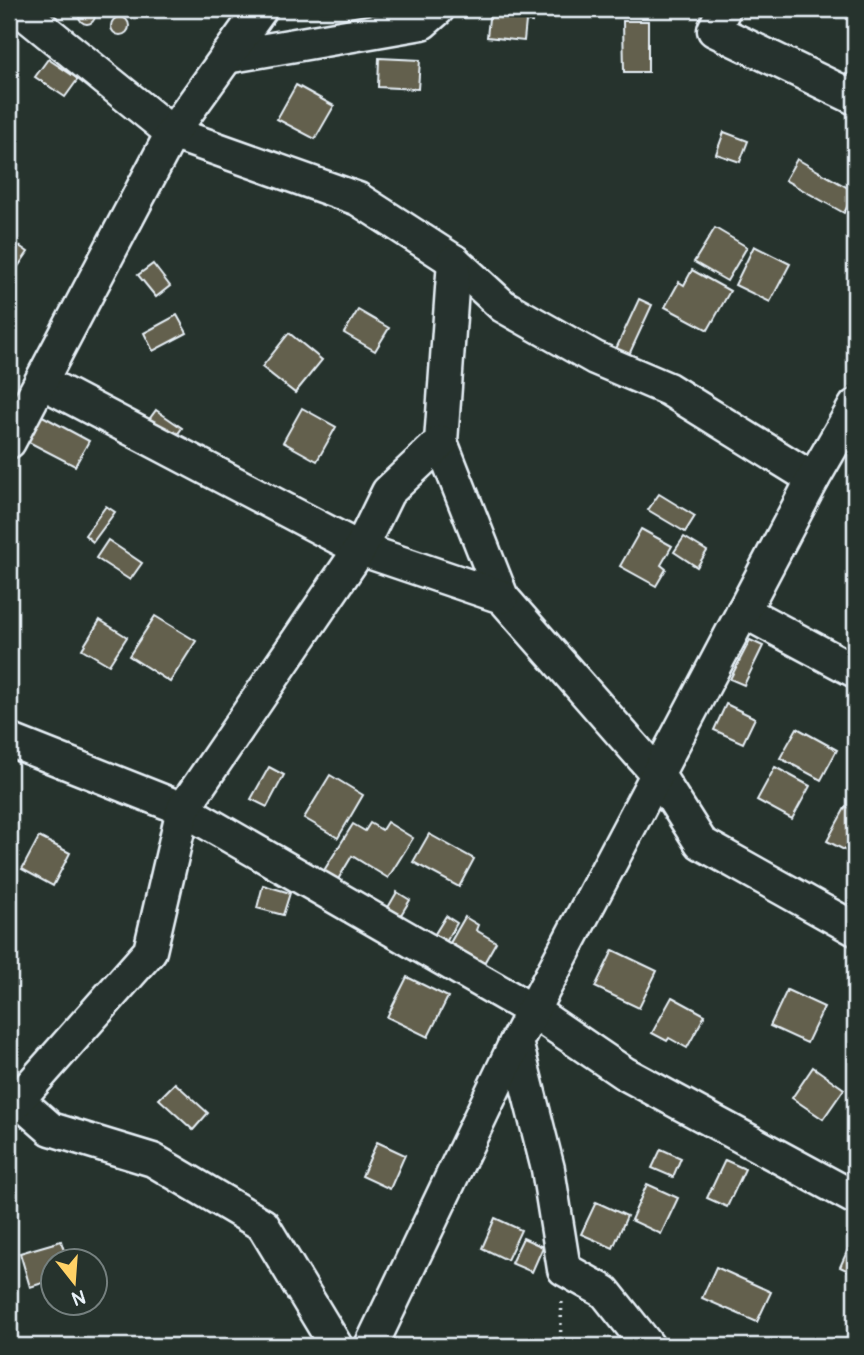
<svg xmlns="http://www.w3.org/2000/svg" width="864" height="1355" viewBox="0 0 864 1355" font-family="Pangolin,sans-serif">
  <style>
    .building { fill: #64614d; stroke: #e8f1f8; stroke-width: 2 }
    .lines { fill: none; stroke-linecap: round; stroke-linejoin: round }
    .minor-casing { stroke: #e8f1f8; stroke-width: 37 }
    .path { stroke: #e8f1f8; stroke-width: 3.5; stroke-dasharray: 2 5; stroke-linecap: butt }
    .minor { stroke: #26332d; stroke-width: 32 }
  </style>
  <rect width="100%" height="100%" fill="#26332d"/>
  <filter id="ink" filterUnits="userSpaceOnUse"><feTurbulence type="fractalNoise" baseFrequency=".0143" numOctaves="2"/><feDisplacementMap in="SourceGraphic" scale="14" xChannelSelector="R" yChannelSelector="G"/><feConvolveMatrix kernelMatrix="1 2 1 2 8 2 1 2 1" color-interpolation-filters="sRGB"/></filter>
  <g filter="url(#ink)">
    <!-- building -->
    <g class="building">
      <circle cx="87" cy="16" r="8"/>
      <polygon points="490,9 534,9 532,22 526,21 524,41 487,37"/>
      <circle cx="120" cy="26" r="9"/>
      <polygon points="623,21 648,21 648,72 624,72"/>
      <polygon points="379,58 420,60 418,89 378,87"/>
      <polygon points="48,59 78,79 65,97 35,77"/>
      <polygon points="296,85 334,106 315,139 277,119"/>
      <polygon points="724,132 748,141 740,162 716,154"/>
      <polygon points="797,159 855,192 844,213 785,180"/>
      <polygon points="715,228 747,247 727,281 694,262"/>
      <polygon points="9,239 28,252 15,271 9,266"/>
      <polygon points="754,246 790,264 770,302 735,285"/>
      <polygon points="153,264 170,286 156,297 138,275"/>
      <polygon points="692,270 730,291 708,330 665,307 679,282 684,285"/>
      <polygon points="639,299 652,305 628,357 615,351"/>
      <polygon points="358,310 389,328 375,351 344,333"/>
      <polygon points="177,315 187,333 153,351 144,333"/>
      <polygon points="289,333 322,360 295,393 262,367"/>
      <polygon points="302,408 336,427 317,461 283,442"/>
      <polygon points="156,410 182,428 171,443 145,425"/>
      <polygon points="35,412 89,441 75,466 21,438"/>
      <polygon points="659,494 695,516 685,532 648,510"/>
      <polygon points="106,506 115,512 93,542 85,535"/>
      <polygon points="641,529 672,546 661,565 666,569 656,586 620,566"/>
      <polygon points="684,537 707,551 697,567 674,552"/>
      <polygon points="108,540 142,563 130,580 96,558"/>
      <polygon points="155,616 196,641 170,682 129,656"/>
      <polygon points="100,620 127,637 109,665 82,649"/>
      <polygon points="750,640 763,646 744,685 730,679"/>
      <polygon points="726,704 755,718 743,743 714,730"/>
      <polygon points="797,728 837,750 821,780 780,758"/>
      <polygon points="269,767 284,775 267,807 251,799"/>
      <polygon points="775,767 810,786 792,819 757,800"/>
      <polygon points="330,775 363,795 338,838 304,818"/>
      <polygon points="846,806 855,811 855,847 850,853 827,841"/>
      <polygon points="387,822 413,838 388,878 352,856 337,881 323,872 353,824 365,831 370,823 382,830"/>
      <polygon points="429,834 474,859 459,887 413,862"/>
      <polygon points="39,837 70,853 53,886 22,869"/>
      <polygon points="263,885 290,893 283,915 257,908"/>
      <polygon points="397,892 410,900 399,918 386,911"/>
      <polygon points="446,916 457,923 445,944 433,937"/>
      <polygon points="465,917 478,925 476,930 496,942 484,963 450,943"/>
      <polygon points="613,950 657,971 639,1008 595,987"/>
      <polygon points="407,977 448,997 428,1037 387,1017"/>
      <polygon points="787,990 824,1007 807,1043 770,1026"/>
      <polygon points="672,997 705,1015 687,1048 669,1038 667,1041 652,1033"/>
      <polygon points="813,1067 844,1089 823,1119 792,1098"/>
      <polygon points="175,1083 208,1113 193,1130 159,1099"/>
      <polygon points="377,1142 405,1155 390,1189 362,1176"/>
      <polygon points="661,1149 681,1158 673,1177 652,1168"/>
      <polygon points="725,1160 745,1169 727,1207 707,1198"/>
      <polygon points="647,1184 678,1198 661,1234 631,1220"/>
      <polygon points="596,1202 627,1216 613,1248 581,1234"/>
      <polygon points="495,1218 521,1230 507,1260 482,1248"/>
      <polygon points="855,1234 855,1274 840,1267"/>
      <polygon points="523,1238 543,1247 532,1272 511,1263"/>
      <polygon points="61,1241 67,1260 52,1260 52,1280 30,1287 20,1253"/>
      <polygon points="716,1267 771,1292 757,1322 702,1298"/>
    </g>
    <g class="lines">
      <defs>
        <g id="minor">
          <polyline points="19,9 172,133 358,199 454,261 503,306 595,358 668,389 813,479"/>
          <polyline points="724,9 714,30 855,98"/>
          <polyline points="226,57 422,23 438,9"/>
          <polyline points="454,261 441,442 502,597 658,775 701,843 855,929"/>
          <polyline points="42,382 360,549 502,597"/>
          <polyline points="9,442 172,133 261,9"/>
          <polyline points="743,611 855,671"/>
          <polyline points="9,740 183,809 533,1011 624,1073 855,1198"/>
          <polyline points="516,1042 548,1169 564,1269 605,1292 648,1346"/>
          <polyline points="19,1101 51,1129 153,1160 263,1225 336,1346"/>
          <polyline points="9,1110 150,951 183,809 360,549 388,492 441,442"/>
          <polyline points="371,1346 516,1042 813,479 855,406"/>
        </g>
      </defs>
      <!-- minor casing -->
      <use href="#minor" class="minor-casing"/>
      <!-- path -->
      <polyline class="path" points="560,1346 562,1299"/>
      <!-- minor -->
      <use href="#minor" class="minor"/>
    </g>
  </g>
  <!-- margin -->
  <rect width="864" height="1355" fill="none" stroke="#26332d" stroke-width="35"/>
  <rect x="18" y="18" width="829" height="1320" fill="none" stroke="#e8f1f8" stroke-width="2.5" filter="url(#ink)"/>
  <!-- north arrow -->
  <g transform="translate(74 1282) rotate(163)"><circle r="33" fill="#26332d" stroke="#747f7e" stroke-width="2"/>
  <path d="M0-5L12 26L0 18L-12 26Z" fill="#ffd166"/>
  <text y="-10" font-size="19" font-weight="bold" text-anchor="middle" fill="#e8f1f8">N</text>
  </g>
</svg>
